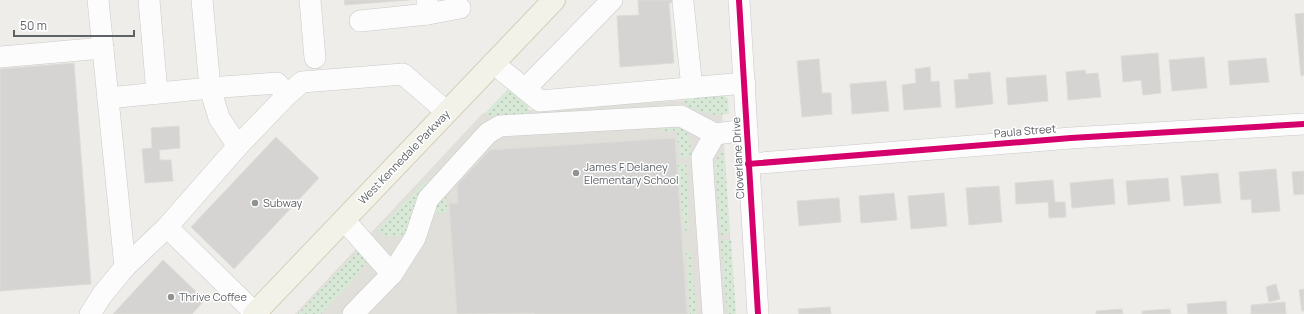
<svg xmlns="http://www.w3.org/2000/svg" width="1304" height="314" viewBox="0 0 1304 314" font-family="Manrope,sans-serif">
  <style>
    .education { fill: #e1dfd9 }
    .grass { fill: url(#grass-dots) }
    .building { fill: #d5d4d2; stroke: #dddcd8 }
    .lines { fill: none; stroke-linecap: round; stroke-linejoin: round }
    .minor-casing { stroke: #cac9c9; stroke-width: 22 }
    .major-casing { stroke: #d5ceb8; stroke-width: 24 }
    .minor { stroke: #fcfcfc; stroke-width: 21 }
    .major { stroke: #f3f2e9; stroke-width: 22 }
    .cycleway-casing { stroke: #fff; stroke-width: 8 }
    .cycleway { stroke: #d6006c; stroke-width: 6 }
    .poi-dot { fill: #909294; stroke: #fff; stroke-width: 1.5 }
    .labels { text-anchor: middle; stroke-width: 3; stroke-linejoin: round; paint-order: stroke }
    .street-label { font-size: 11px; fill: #5e6166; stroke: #fff }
    .poi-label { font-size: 11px; fill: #5e6166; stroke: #fff; text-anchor: start }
  </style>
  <defs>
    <pattern id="grass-dots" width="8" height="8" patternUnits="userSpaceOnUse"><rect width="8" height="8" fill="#d7e9d6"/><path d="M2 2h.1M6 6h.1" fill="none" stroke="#b2c0b1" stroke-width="1.8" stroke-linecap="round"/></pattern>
  </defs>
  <rect width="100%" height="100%" fill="#eeede9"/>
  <!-- education -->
  <polygon class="education" points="721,98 735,314 295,314 483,113"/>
  <!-- grass -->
  <g class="grass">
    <polygon points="512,85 529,100 528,114 489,117 486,112"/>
    <polygon points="714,93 721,94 728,98 729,114 711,115 685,106 684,99"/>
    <path d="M666,126L682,127C692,137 690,142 691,156L680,158L677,130L659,132Z"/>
    <polygon points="724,150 730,234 721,235 715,164 719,154"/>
    <polygon points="686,163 689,228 684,232 678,164"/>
    <polygon points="424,182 429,182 420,195 408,231 400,236 389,237 383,235 378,230"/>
    <polygon points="444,191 446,193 447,212 434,214 433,213"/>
    <polygon points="731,240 736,314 727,314 721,244 721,241"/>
    <polygon points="360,249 365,256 366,263 356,277 321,314 298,314"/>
    <polygon points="686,251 691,253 696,314 690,314"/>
  </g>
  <!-- building -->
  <g class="building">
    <polygon points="344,0 409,0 345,5"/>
    <polygon points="638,0 695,0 669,3 674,63 620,67 617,16 639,15"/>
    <polygon points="1304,13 1304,75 1301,76 1295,14"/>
    <polygon points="1158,53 1161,93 1143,95 1141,80 1123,82 1121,56"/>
    <polygon points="1204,57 1207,88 1172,91 1169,60"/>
    <polygon points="1266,58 1269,82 1230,85 1228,61"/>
    <polygon points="819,59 822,93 831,93 832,114 802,117 797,61"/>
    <polygon points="74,63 91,284 0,291 0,69"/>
    <polygon points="930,67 931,82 939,81 941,107 904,110 902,85 916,83 915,69"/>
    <polygon points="1085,70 1086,74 1098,73 1101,97 1068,100 1066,72"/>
    <polygon points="990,72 993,104 956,108 954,80 969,79 968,74"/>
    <polygon points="1046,75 1048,101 1008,105 1006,78"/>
    <polygon points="886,81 889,111 852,114 850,84"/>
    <polygon points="179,126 180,148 159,150 160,160 171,160 173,181 145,183 142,149 152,148 151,128"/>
    <polygon points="276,137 319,178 234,269 191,227"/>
    <polygon points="675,138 687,314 535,314 534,313 457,314 449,204 458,203 457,185 490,150"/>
    <polygon points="1276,169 1280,211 1252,213 1251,199 1241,200 1239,172"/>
    <polygon points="1304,171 1304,194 1294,195 1292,172"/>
    <polygon points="1218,173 1221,203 1184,206 1181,176"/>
    <polygon points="1168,178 1170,201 1128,205 1126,181"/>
    <polygon points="1113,179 1115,204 1072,208 1070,183"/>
    <polygon points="1053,180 1055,202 1065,202 1066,217 1049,218 1048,202 1016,204 1015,183"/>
    <polygon points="999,186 1002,222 969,225 966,188"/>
    <polygon points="894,193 897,220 861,223 859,196"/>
    <polygon points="944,193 947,226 911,229 908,196"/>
    <polygon points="839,198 841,222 799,226 797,201"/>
    <polygon points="163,260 205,300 192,314 113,314"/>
    <polygon points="1276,284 1280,299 1269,302 1266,287"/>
    <polygon points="1304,289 1304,311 1302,311 1299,290"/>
    <polygon points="1226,301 1227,314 1188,314 1187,304"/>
    <polygon points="1285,302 1286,314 1251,314 1251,305"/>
    <polygon points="830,307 831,314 799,314 798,309"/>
    <polygon points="1122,309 1123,314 1096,314 1096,311"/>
    <polygon points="1170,309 1171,314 1142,314 1142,311"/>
  </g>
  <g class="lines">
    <defs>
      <g id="minor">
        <polyline points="98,0 125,267 167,227"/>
        <polyline points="149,0 157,93"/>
        <polyline points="310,0 315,58"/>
        <polyline points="739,0 758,314"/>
        <polyline points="427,1 428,14 460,8"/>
        <polyline points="683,2 692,88"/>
        <polyline points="360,21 428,14"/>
        <polyline points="0,57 103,48"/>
        <polyline points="493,63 540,101 745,83"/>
        <polyline points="525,89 612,0"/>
        <polyline points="108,98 210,88 202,0"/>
        <polyline points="238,146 219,118 210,88 277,83 287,95 302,82 403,74 447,112"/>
        <polyline points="748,164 1071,138 1304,124"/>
        <polyline points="344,220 392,274 353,314"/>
        <polyline points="392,274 415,238 428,199 488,133 500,126 681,116 715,134 747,130"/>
        <polyline points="255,313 167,227 238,146 287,95"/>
        <polyline points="90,314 102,295 125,267"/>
        <polyline points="713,314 702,157 715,134"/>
      </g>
      <polyline id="major" points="254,314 554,0"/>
    </defs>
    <!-- minor casing -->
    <use href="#minor" class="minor-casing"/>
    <!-- major casing -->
    <use href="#major" class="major-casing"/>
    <!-- minor -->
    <use href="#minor" class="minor"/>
    <!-- major -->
    <use href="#major" class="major"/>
    <defs>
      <g id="cycleway">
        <polyline points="739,0 758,314"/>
        <polyline points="748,164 1071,138 1304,124"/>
      </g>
    </defs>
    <!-- cycleway casing -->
    <use href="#cycleway" class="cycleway-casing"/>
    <!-- cycleway -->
    <use href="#cycleway" class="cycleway"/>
  </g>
  <!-- markers -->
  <g class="poi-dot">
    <circle cx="576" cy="173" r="4"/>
    <circle cx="255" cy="203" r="4"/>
    <circle cx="171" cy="297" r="4"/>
  </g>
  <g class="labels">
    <!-- street labels -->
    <g class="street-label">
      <text transform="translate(1025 131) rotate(-5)" y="4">Paula Street</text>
      <text transform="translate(404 157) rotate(-46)" y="4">West Kennedale Parkway</text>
      <text transform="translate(738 158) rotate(-93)" y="4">Cloverlane Drive</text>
    </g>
    <!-- poi labels -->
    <g class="poi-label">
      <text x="584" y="171">James F Delaney<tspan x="584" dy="13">Elementary School</tspan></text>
      <text x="263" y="207">Subway</text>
      <text x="179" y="301">Thrive Coffee</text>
    </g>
  </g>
  <!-- scale -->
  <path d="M14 30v6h120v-6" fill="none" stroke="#5e6166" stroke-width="2"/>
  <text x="20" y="30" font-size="12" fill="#5e6166" stroke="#ffffff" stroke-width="3" paint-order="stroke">50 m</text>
</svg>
